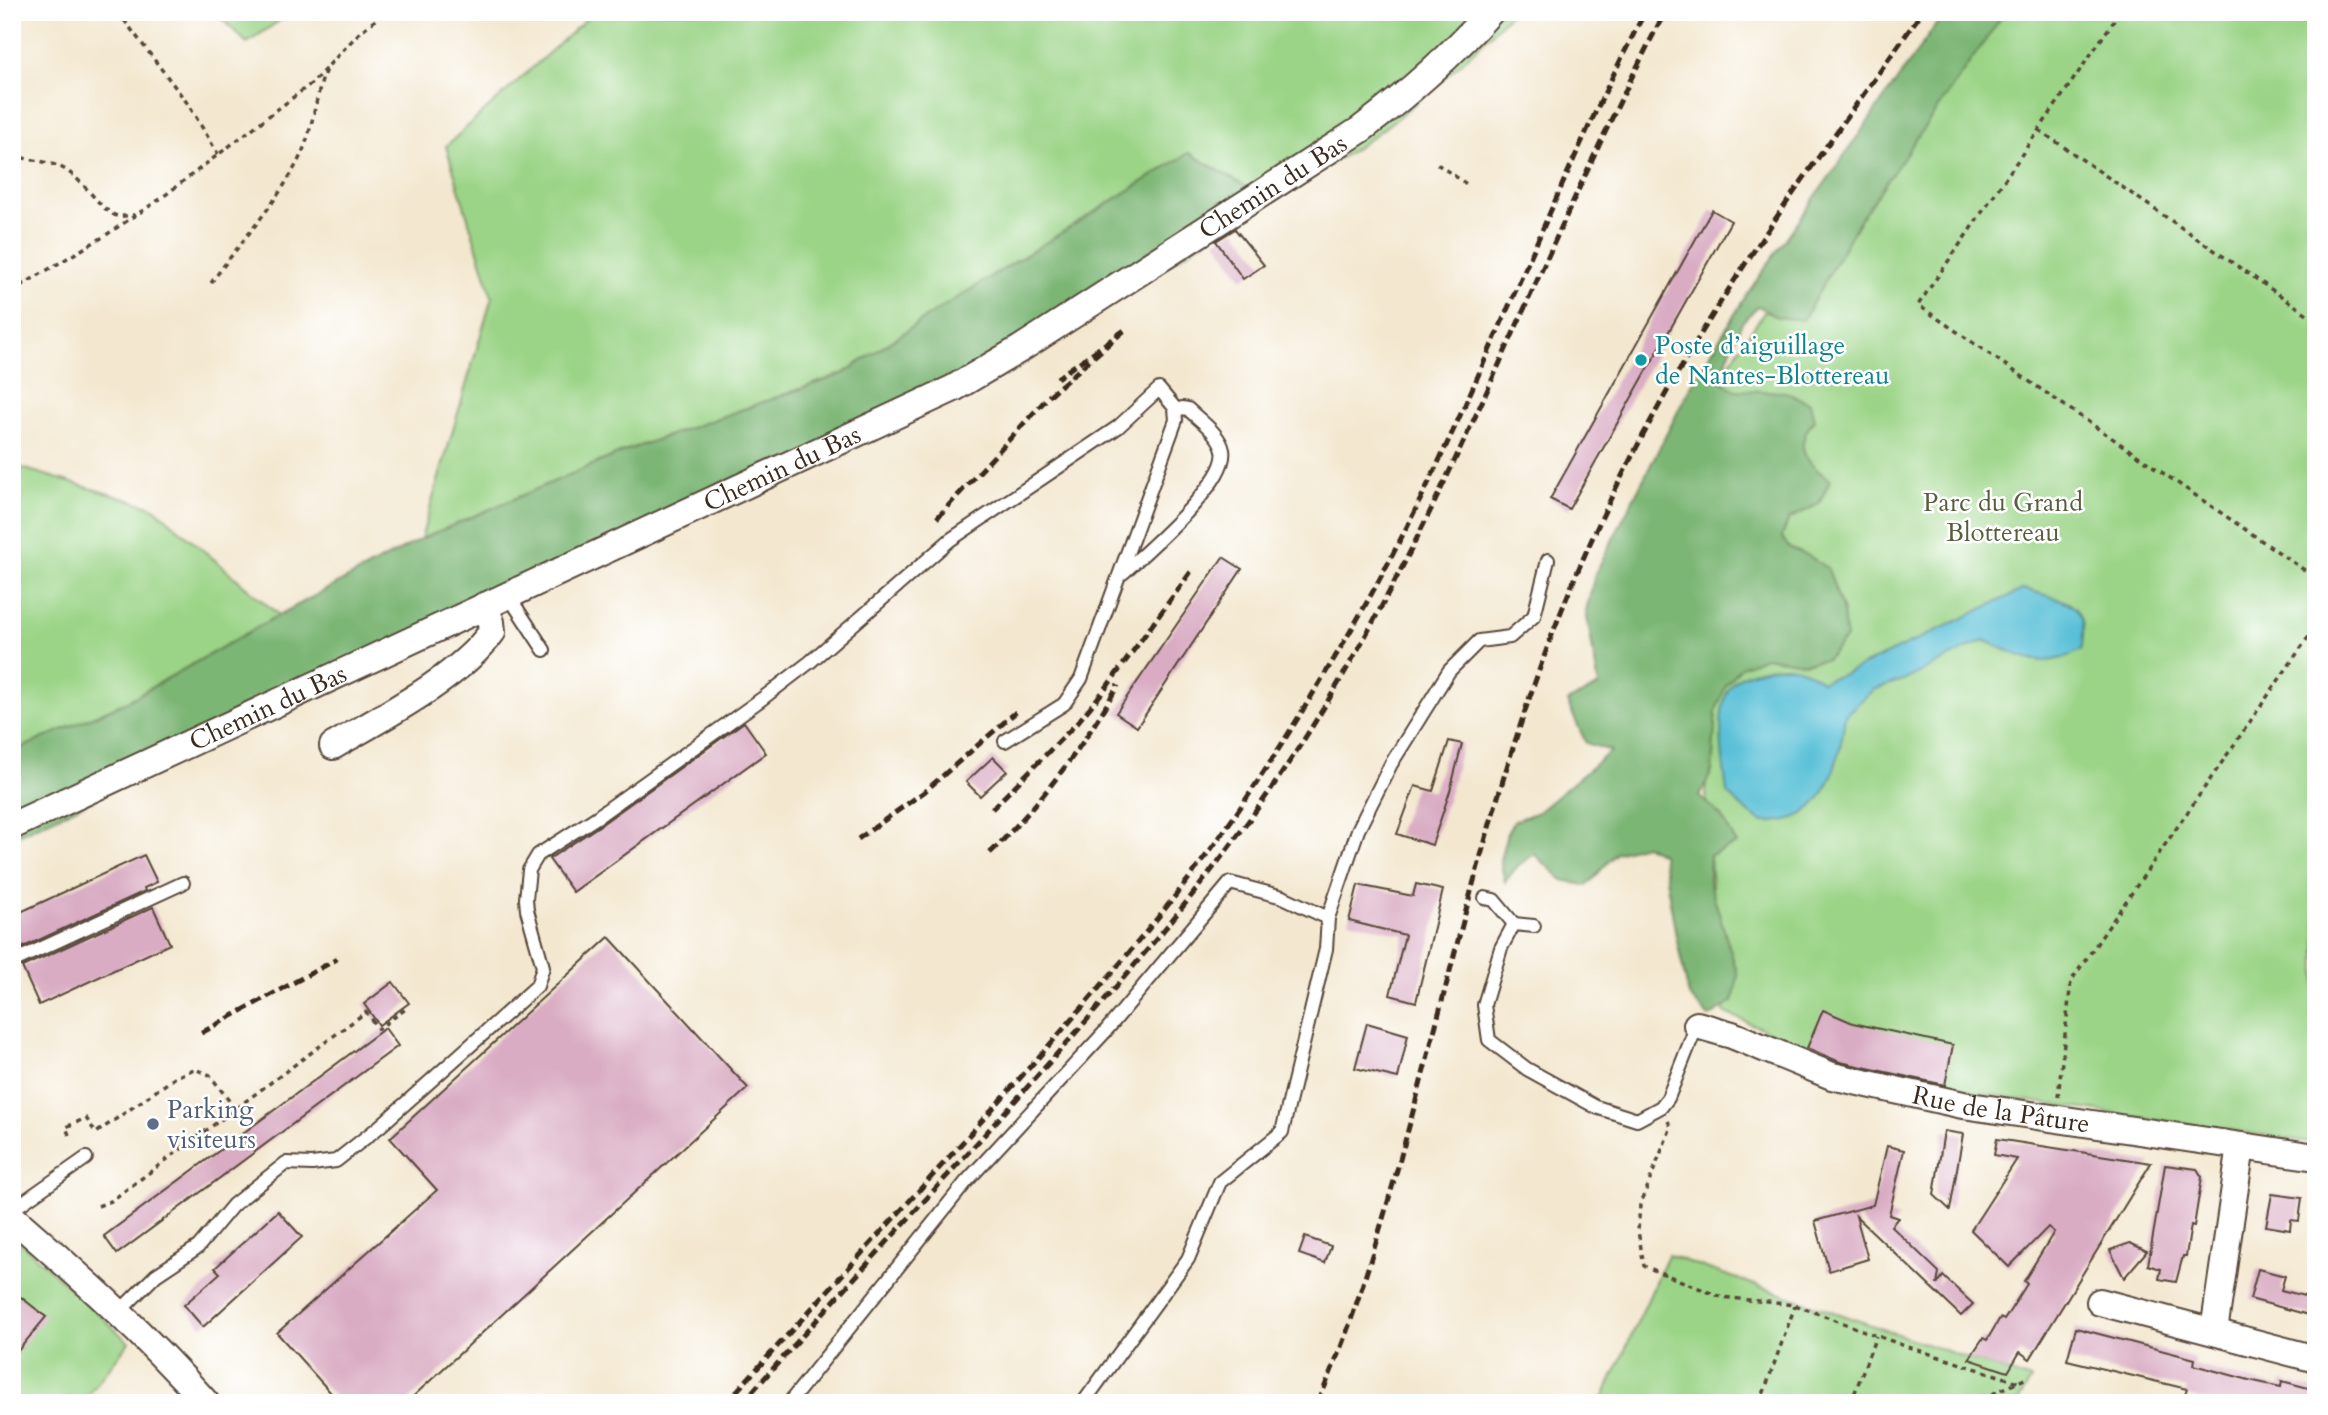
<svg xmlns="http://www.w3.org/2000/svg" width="2328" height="1415" viewBox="0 0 2328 1415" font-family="Cardo,serif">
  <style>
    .green { fill: #9bd487; stroke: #6b7f52; stroke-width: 2 }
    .forest { fill: #7cb674; stroke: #5c7049; stroke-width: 2 }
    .water { fill: #59c0d7; stroke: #4a757a; stroke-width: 2 }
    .building { fill: #d9acc3 }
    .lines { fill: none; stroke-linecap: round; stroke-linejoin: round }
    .service-casing { stroke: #574639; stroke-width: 16 }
    .minor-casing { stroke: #574639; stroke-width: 30 }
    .path { stroke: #574639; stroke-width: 3.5; stroke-dasharray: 5 5; stroke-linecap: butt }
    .service { stroke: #fff; stroke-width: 12 }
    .minor { stroke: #fff; stroke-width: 26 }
    .rail { stroke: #3b2a1e; stroke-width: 5; stroke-dasharray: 10 5; stroke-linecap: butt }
    .culture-dot { fill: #0f9aa8; stroke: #fff; stroke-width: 2.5 }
    .service-dot { fill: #5c6f8a; stroke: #fff; stroke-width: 2.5 }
    .labels { text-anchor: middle; stroke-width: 5; stroke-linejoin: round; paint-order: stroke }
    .street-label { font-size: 26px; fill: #3b2a1e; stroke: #fff }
    .culture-label { font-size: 26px; fill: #0d838f; stroke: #fff; text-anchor: start }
    .park-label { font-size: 26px; fill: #585d3e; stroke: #fff }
    .service-label { font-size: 26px; fill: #4e5e75; stroke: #fff; text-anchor: start }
  </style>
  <rect width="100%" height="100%" fill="#fff"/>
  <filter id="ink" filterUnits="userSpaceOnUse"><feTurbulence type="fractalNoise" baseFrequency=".0143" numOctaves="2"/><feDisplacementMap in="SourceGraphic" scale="14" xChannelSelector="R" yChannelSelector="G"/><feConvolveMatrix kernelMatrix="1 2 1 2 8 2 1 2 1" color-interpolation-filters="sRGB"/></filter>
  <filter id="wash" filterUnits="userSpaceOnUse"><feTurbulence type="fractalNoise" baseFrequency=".00686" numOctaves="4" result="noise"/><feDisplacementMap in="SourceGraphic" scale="28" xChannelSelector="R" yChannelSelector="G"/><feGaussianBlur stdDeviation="1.57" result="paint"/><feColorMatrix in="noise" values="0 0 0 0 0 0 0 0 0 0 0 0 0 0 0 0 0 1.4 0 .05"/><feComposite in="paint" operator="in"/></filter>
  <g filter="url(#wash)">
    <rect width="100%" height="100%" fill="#f3e7cf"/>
    <!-- green -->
    <g class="green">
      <polygon points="215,12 292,12 247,43"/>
      <path d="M594,12H1512C1464,63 1413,109 1355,149C1327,167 1296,183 1267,199L1189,153L930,315L842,374L625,451L421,539L492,297L446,146Z"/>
      <polygon points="1968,12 2316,12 2316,1143 1989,1095 1842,1062 1725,1013 1719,1003 1684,430"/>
      <polygon points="12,465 153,507 279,615 124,703 12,752"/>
      <polygon points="12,1235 129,1342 82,1403 12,1403"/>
      <polygon points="1668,1255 2031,1380 2017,1403 1601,1403"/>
    </g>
    <!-- forest -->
    <g class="forest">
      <path d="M1945,12H2005L1861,218L1803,320L1777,317L1758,306L1742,322L1727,358L1722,382L1736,390L1785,392L1810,403L1814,420C1792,447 1805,462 1830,480L1819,504L1789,519L1782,537L1789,548L1809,556L1828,569L1843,612L1846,638L1827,659L1803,663L1765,657L1741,667L1726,685L1716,710L1712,771L1699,796L1721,816L1737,844L1710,855L1709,881L1738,975L1733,1002L1709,1017L1689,996L1676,936L1662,854L1645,845L1616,853L1587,886L1563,880L1534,854L1516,868L1505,882L1500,860L1507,833L1514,821L1538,812L1611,751L1586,743L1567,702L1599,686L1586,611L1595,574L1690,388L1747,294Z"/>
      <polygon points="1189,153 1267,199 1040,350 12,838 12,752 124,703 279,615 421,539 625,451 843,374 930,315"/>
    </g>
    <!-- water -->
    <path class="water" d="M2024,589C2063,601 2092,599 2081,650C2043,672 2021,656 1984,640L1911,677L1873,690L1845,715C1841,754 1829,815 1782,821C1775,821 1767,824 1761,821C1748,814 1737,803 1727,793C1724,764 1711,699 1737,679C1745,673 1758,670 1768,668C1790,663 1804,667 1822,681L1845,674Z"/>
    <g id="blocks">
      <!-- building -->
      <g class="building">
        <polygon points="1712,210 1731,221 1569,509 1550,499"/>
        <polygon points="1235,229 1264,265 1243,279 1216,241"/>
        <polygon points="1223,557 1242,569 1137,727 1116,713"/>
        <polygon points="744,722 766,753 573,892 549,859 602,824"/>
        <polygon points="1449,741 1462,744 1450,791 1432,845 1397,834 1415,786 1433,791"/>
        <polygon points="993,757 1007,771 980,796 966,782"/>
        <polygon points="144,855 157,882 144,888 145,891 15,951 12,946 12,916"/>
        <polygon points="1416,884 1443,890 1416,1002 1390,995 1405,935 1349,921 1358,885 1413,896"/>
        <polygon points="153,907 170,944 39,1005 22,967"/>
        <polygon points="609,937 748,1088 406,1403 340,1403 277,1333 437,1190 390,1138"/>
        <polygon points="393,982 409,1003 379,1025 364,1004"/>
        <polygon points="1823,1010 1853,1023 1953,1045 1945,1085 1840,1062 1807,1048"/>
        <polygon points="1367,1023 1408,1035 1398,1078 1355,1068"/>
        <polygon points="385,1028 398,1046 117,1254 104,1236"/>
        <polygon points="1944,1131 1963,1134 1950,1210 1934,1195"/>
        <polygon points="1997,1139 2151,1163 2030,1359 2020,1352 2008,1372 1969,1359 1983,1338 1987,1340 2000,1318 2004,1320 2027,1284 2024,1281 2054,1232 2048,1227 2009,1267 1971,1230 2017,1159 1994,1155"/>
        <polygon points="1887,1146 1904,1150 1889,1215 1898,1218 1891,1226 1939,1272 1937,1285 1943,1276 1973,1304 1961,1316 1856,1216 1868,1259 1829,1271 1815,1221 1873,1205"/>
        <polygon points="2165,1165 2197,1169 2202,1177 2194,1226 2191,1225 2186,1256 2183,1256 2176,1282 2159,1279 2161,1269 2148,1265"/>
        <polygon points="2272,1194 2302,1198 2299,1221 2291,1220 2290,1230 2266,1226"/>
        <polygon points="278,1211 302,1237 203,1327 184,1305 220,1273 215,1268"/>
        <polygon points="1305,1237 1331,1246 1325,1263 1299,1254"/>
        <polygon points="2130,1243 2147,1251 2124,1278 2110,1250"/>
        <polygon points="2258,1269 2285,1276 2281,1290 2316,1299 2316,1317 2250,1299"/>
        <polygon points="12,1290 46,1317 12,1358"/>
        <polygon points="2076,1328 2195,1359 2194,1365 2249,1380 2281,1387 2282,1381 2316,1390 2316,1403 2214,1403 2185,1395 2187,1389 2067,1360"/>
      </g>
    </g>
  </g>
  <g filter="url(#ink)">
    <use href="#blocks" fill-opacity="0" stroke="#574639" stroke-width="2"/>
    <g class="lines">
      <defs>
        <g id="service">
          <path d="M1123,573C1145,552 1230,481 1223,450C1220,434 1199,420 1188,409L1182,408L1176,411"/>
          <polyline points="508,595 544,650"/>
          <polyline points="1485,898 1494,900 1514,924"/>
          <polyline points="1328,918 1358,830 1391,764 1449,671 1479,641 1510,637 1534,616 1548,560"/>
          <polyline points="1534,926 1514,924 1501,948 1484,1005 1489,1040 1527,1069 1596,1107 1637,1120 1661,1107 1668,1098 1697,1025"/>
          <polyline points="12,962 183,883"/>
          <polyline points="12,1210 86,1158"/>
          <polyline points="119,1312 156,1275 198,1247 233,1205 286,1163 312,1164 336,1161 379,1127 537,986 543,967 527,910 526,899 529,870 538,855 597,817 763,698 810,662 950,540 1118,427 1159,389 1175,408 1176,420 1081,679 1064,704 1005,741"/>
          <polyline points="789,1403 966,1182 1104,1033 1230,883 1283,897 1328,918 1326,949 1282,1132 1220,1182 1188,1259 1083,1403"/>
        </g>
        <g id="minor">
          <path d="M333,746C381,718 459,678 492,632L491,622L484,606"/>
          <path id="s1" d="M12,826L954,388L1020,349L1360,130C1408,94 1450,57 1490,12"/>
          <path id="s2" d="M1697,1025L1732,1035L1832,1076L1963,1105L2316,1157"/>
          <path d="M12,1217C81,1277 145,1334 206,1403"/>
          <polyline points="2100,1302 2316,1359"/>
          <polyline points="2214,1331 2241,1146"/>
        </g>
      </defs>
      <!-- service casing -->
      <use href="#service" class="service-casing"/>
      <!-- minor casing -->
      <use href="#minor" class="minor-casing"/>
      <!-- path -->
      <g class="path">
        <polyline points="118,12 188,104 218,154"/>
        <polyline points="2120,12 1918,305 2316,578"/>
        <polyline points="2039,130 2316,320"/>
        <path d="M12,156C27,159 46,161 60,167C82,176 101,212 117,216C122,217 129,215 134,215"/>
        <polyline points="1437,164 1468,185"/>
        <path d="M211,283C238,245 276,204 297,163C313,134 314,100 326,69"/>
        <polyline points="12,291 103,237 160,199 312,83 361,31 386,12"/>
        <polyline points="2058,1097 2071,981 2316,626"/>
        <polyline points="1668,1121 1671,1127 1640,1205 1638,1231 1644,1266 1721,1297 1795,1305 1902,1345 2018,1382"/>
        <polyline points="69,1135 66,1127 86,1118 96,1133 176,1077 194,1069 210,1075 235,1109"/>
        <polyline points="98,1206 111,1201 366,1012 378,1029 407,1008"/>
        <polyline points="1760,1403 1795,1306"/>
        <polyline points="1851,1403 1876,1336"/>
        <polyline points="1988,1403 1994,1393 2027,1378"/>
      </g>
      <!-- service -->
      <use href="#service" class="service"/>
      <!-- minor -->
      <use href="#minor" class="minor"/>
      <!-- rail -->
      <g class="rail">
        <polyline points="937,518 1051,394 1126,329 1057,378"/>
        <polyline points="992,809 1077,723 1106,688 1193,569"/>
        <polyline points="858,839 924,792 1016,712"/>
        <path d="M990,853C1040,804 1084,746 1118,685"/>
        <polyline points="201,1033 337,959"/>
        <path d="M726,1403C807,1313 889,1224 970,1134C1045,1050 1121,966 1190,877C1248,802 1298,719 1347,637C1464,438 1538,217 1645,12"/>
        <path d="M742,1403C823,1313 904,1223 986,1133C1091,1016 1198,899 1286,767C1443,531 1534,262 1665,12"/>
        <path d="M1318,1403C1330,1374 1342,1346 1352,1317C1430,1086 1470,844 1559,617C1602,507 1657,403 1720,303C1783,203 1854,109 1922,12"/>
      </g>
    </g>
  </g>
  <!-- markers -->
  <circle class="culture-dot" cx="1641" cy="360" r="7"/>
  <circle class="service-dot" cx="153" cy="1124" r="7"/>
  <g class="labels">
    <!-- street labels -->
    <g class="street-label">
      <text dy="9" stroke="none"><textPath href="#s1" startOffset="1416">Chemin du Bas</textPath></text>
      <text dy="9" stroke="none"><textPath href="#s1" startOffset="849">Chemin du Bas</textPath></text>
      <text dy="9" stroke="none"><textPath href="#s1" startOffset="282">Chemin du Bas</textPath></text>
      <text dy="9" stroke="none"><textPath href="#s2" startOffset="317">Rue de la Pâture</textPath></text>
    </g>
    <!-- culture labels -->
    <g class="culture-label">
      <text x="1655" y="354">Poste d’aiguillage<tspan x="1655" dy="30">de Nantes-Blottereau</tspan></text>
    </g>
    <!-- park labels -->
    <g class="park-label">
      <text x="2003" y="511">Parc du Grand<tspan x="2003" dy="30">Blottereau</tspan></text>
    </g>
    <!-- service labels -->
    <g class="service-label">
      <text x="167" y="1118">Parking<tspan x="167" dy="30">visiteurs</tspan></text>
    </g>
  </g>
  <!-- margin -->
  <rect width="2328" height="1415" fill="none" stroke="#fff" stroke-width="42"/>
</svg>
